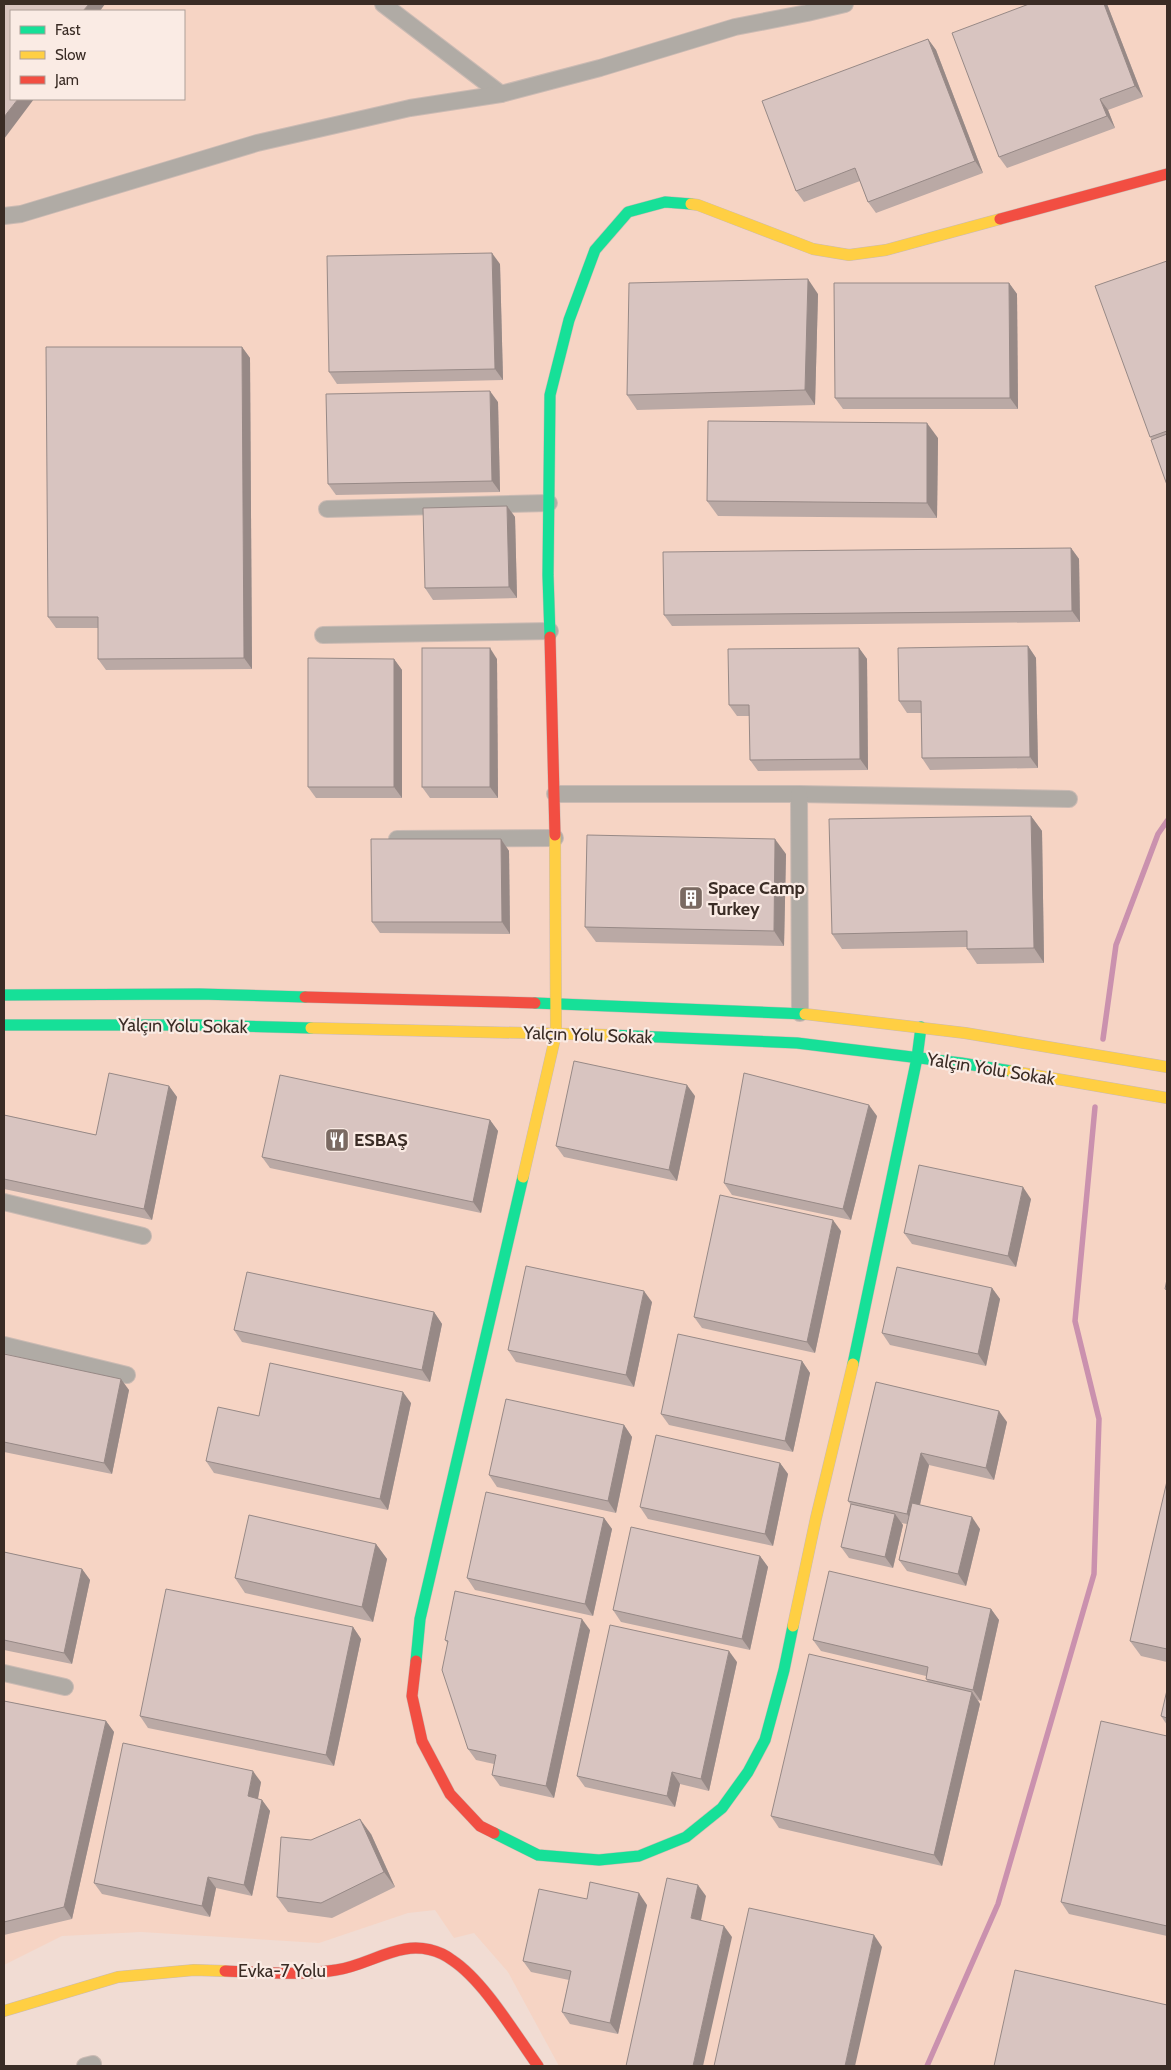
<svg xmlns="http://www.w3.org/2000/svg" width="1171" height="2070" viewBox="0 0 1171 2070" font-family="Cabin,sans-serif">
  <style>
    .built { fill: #f6d4c4; fill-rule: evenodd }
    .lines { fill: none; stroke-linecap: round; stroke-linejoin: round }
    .stream { stroke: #ca91ae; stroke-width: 5.5 }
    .street-casing { stroke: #cabab3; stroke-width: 18 }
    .fast-casing { stroke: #cabab3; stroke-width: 12 }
    .slow-casing { stroke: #cabab3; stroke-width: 12 }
    .jam-casing { stroke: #cabab3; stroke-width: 12 }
    .street { stroke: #b0aba5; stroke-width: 16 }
    .fast { stroke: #16e098; stroke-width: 11 }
    .slow { stroke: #ffcf43; stroke-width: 11 }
    .jam { stroke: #f24e42; stroke-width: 11 }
    .wall { fill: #baa9a5 }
    .shaded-wall { fill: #978986 }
    .building { fill: #d8c4c0; stroke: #978986 }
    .labels { text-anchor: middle; stroke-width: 4.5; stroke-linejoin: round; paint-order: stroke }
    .poi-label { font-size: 18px; font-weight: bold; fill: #3a2c25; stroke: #faebe4; text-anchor: start }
    .street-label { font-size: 18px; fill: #3a2c25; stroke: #faebe4 }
  </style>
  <rect width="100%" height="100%" fill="#f1dcd3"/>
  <!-- built -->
  <path class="built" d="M4,4H1167V2066H559L508,1972L474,1933L454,1938L435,1910L408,1913L319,1943L141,1932L62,1936L4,1965ZM11,11H184V99H11Z"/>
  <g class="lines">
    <!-- stream -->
    <g class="stream">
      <polyline points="1103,1039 1116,945 1158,834 1167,821"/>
      <polyline points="927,2066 998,1904 1094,1574 1099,1419 1075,1321 1095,1107"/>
    </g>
    <defs>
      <g id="street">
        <polyline points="383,4 501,94"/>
        <polyline points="4,216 21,214 257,143 410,108 501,94 600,68 735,27 807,13 845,4"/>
        <polyline points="327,509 549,503"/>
        <polyline points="323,635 550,631"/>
        <polyline points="555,794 799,794 1069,799"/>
        <polyline points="799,794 800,1013"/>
        <polyline points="397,839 555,838"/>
        <polyline points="4,1202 143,1236"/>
        <polyline points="4,1345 127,1375"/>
        <polyline points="4,1673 65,1687"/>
        <polyline points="85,2066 93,2064 93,2066"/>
      </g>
      <g id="fast">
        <polyline points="550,637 548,575 550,395 569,320 595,250 628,212 665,202 691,204"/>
        <polyline points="4,995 199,994 305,997"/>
        <polyline points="535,1003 805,1014"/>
        <polyline points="4,1025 198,1025 311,1028"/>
        <polyline points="611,1035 797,1043 961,1063 1011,1071"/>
        <polyline points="853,1364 917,1058 921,1027"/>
        <polyline points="416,1661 420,1619 523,1177"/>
        <polyline points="494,1833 538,1855 599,1860 639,1856 686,1837 722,1808 748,1772 765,1740 784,1670 793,1626"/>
      </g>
      <g id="slow">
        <polyline points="691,204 698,205 813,249 849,255 886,250 1000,219"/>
        <polyline points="805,1014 965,1033 1167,1067"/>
        <polyline points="311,1028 611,1035"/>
        <polyline points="1011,1071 1167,1098"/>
        <polyline points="523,1177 556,1034 555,835"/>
        <polyline points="793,1626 816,1518 853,1364"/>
        <polyline points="4,2011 118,1977 194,1970 225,1971"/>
      </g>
      <g id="jam">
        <polyline points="1000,219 1167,174"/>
        <polyline points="550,637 555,835"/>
        <polyline points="305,997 535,1003"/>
        <polyline points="416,1661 412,1696 422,1741 450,1794 480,1826 494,1833"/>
        <path d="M225,1971C262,1972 299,1976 336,1970C359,1967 381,1953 405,1949C421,1946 439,1950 452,1960C484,1981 515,2034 538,2066"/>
      </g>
    </defs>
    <!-- street casing -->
    <use href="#street" class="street-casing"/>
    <!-- fast casing -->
    <use href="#fast" class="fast-casing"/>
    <!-- slow casing -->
    <use href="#slow" class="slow-casing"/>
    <!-- jam casing -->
    <use href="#jam" class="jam-casing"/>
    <!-- street -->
    <use href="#street" class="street"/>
    <!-- fast -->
    <use href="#fast" class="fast"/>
    <!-- slow -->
    <use href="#slow" class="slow"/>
    <!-- jam -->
    <use href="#jam" class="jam"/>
  </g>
  <!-- wall -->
  <g class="wall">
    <polygon points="1107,4 1143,97 1108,110 1115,128 1007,168 999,157"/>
    <polygon points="928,39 936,50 983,173 876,213 868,202 860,181 804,202 796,191"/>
    <polygon points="1167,261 1167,485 1152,440 1150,437"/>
    <polygon points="500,264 503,380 337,384 329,372"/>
    <polygon points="1009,283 1017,294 1018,409 843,409 835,398"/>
    <polygon points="818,294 815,405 637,410 627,395"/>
    <polygon points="242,347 250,358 252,669 106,670 98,659 98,628 56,628 48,617"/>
    <polygon points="498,402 500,492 336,495 328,484"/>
    <polygon points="938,438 937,518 718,516 707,501"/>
    <polygon points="507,506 515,517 517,598 433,600 425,588"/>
    <polygon points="1071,548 1079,559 1080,622 672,626 664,615"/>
    <polygon points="1028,646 1036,658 1038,768 930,770 922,758 921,713 907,713 899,701"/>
    <polygon points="859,648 867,659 868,770 758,771 750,760 750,716 737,716 729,705"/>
    <polygon points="394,659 402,670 402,798 316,798 308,787"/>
    <polygon points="497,659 498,798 430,798 422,787"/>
    <polygon points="1031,816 1042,831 1044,963 977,964 967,949 967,947 842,949 832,934"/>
    <polygon points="501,839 509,851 510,934 380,933 372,922"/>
    <polygon points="786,854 784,946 596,942 585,927"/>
    <polygon points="169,1086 177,1097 152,1220 4,1189 4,1115 96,1135"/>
    <polygon points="695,1096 677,1181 564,1157 556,1146"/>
    <polygon points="877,1116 851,1220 732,1195 724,1183"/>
    <polygon points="490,1120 498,1131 481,1213 270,1168 262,1157"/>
    <polygon points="1031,1199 1016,1267 912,1244 904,1233"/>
    <polygon points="841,1231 815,1353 702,1328 694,1317"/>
    <polygon points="992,1288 1000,1299 986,1366 890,1345 882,1333"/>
    <polygon points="652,1302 634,1387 516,1362 508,1350"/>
    <polygon points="434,1312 442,1324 430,1382 242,1342 234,1330"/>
    <polygon points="4,1354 129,1390 112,1474 4,1452"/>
    <polygon points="802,1361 810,1373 793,1452 669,1425 661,1414"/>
    <polygon points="876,1382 1007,1422 994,1480 929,1465 920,1505 980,1529 966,1586 907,1571 899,1560 907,1524 901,1523 903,1525 893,1568 849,1558 841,1547 851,1505 848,1501"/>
    <polygon points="411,1403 388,1510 214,1473 206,1461 259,1416"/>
    <polygon points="624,1425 632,1437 616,1513 497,1487 489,1475"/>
    <polygon points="780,1463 788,1474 773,1546 648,1519 640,1507"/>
    <polygon points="1167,1481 1167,1662 1141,1656 1130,1641"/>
    <polygon points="604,1518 612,1529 593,1616 475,1590 467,1578"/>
    <polygon points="376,1544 387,1559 373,1622 245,1593 235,1578"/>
    <polygon points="4,1552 82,1569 90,1580 72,1664 4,1650"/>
    <polygon points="760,1556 768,1567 750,1650 621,1622 613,1610"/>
    <polygon points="991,1609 999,1620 981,1701 978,1700 980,1704 942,1866 779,1828 771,1816 928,1682 926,1679 926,1676 821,1651 813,1640"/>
    <polygon points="353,1627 361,1639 334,1766 148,1728 140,1716"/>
    <polygon points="590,1630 554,1798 500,1786 492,1775 494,1764 476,1760 468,1749 448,1644 445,1640"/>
    <polygon points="737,1662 709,1791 680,1784 675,1807 585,1787 577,1776"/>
    <polygon points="1167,1690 1167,1725 1161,1716"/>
    <polygon points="4,1701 106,1721 114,1732 72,1919 4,1935"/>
    <polygon points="1167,1736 1167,1936 1069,1914 1061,1902"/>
    <polygon points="261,1782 258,1799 262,1800 270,1811 252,1896 216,1888 210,1917 102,1894 94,1883"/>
    <polygon points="371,1834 395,1887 332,1918 288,1912 277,1897 311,1840"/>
    <polygon points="587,1899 647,1905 618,2034 570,2024 562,2012 569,1980 531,1972 523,1961"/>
  </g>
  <!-- shaded-wall -->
  <g class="shaded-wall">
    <polygon points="89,4 105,4 100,11 83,11"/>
    <polygon points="1104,4 1107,4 1143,97 1135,86"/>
    <polygon points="928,39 936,50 983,173 975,161"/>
    <polygon points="18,99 34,99 4,139 4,117"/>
    <polygon points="1100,99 1108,110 1115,128 1107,116"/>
    <polygon points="492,253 500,264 503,380 495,369"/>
    <polygon points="808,279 818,294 815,405 805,390"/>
    <polygon points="1009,283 1017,294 1018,409 1010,398"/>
    <polygon points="242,347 250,358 252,669 244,658"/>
    <polygon points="490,391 498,402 500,492 492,481"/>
    <polygon points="927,423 938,438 937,518 927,503"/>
    <polygon points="507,506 515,517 517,598 509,587"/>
    <polygon points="1071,548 1079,559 1080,622 1072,611"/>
    <polygon points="1028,646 1036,658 1038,768 1030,757"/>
    <polygon points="490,648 497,659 498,798 490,787"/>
    <polygon points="859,648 867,659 868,770 860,759"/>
    <polygon points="394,659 402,670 402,798 394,787"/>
    <polygon points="1031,816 1042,831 1044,963 1034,948"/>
    <polygon points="501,839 509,851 510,934 502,922"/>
    <polygon points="775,839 786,854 784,946 774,931"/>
    <polygon points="687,1085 695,1096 677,1181 669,1170"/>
    <polygon points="169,1086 177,1097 152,1220 144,1209"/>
    <polygon points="869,1105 877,1116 851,1220 843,1209"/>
    <polygon points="490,1120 498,1131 481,1213 473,1202"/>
    <polygon points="1023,1187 1031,1199 1016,1267 1008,1256"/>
    <polygon points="833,1220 841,1231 815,1353 807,1342"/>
    <polygon points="992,1288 1000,1299 986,1366 978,1354"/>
    <polygon points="644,1291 652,1302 634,1387 626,1375"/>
    <polygon points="434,1312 442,1324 430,1382 422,1370"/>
    <polygon points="802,1361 810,1373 793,1452 785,1441"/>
    <polygon points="121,1379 129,1390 112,1474 104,1463"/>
    <polygon points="403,1392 411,1403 388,1510 380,1499"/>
    <polygon points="999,1411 1007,1422 994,1480 986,1468"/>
    <polygon points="624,1425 632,1437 616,1513 608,1501"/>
    <polygon points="921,1453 929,1465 915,1526 907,1514"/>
    <polygon points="780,1463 788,1474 773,1546 765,1534"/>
    <polygon points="895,1514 903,1525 893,1568 885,1557"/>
    <polygon points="972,1517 980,1529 966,1586 958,1574"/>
    <polygon points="604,1518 612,1529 593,1616 585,1604"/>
    <polygon points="376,1544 387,1559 373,1622 362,1607"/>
    <polygon points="760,1556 768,1567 750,1650 742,1639"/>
    <polygon points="82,1569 90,1580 72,1664 64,1653"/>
    <polygon points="991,1609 999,1620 981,1701 973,1690"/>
    <polygon points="582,1619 590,1630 554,1798 546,1786"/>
    <polygon points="353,1627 361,1639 334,1766 326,1755"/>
    <polygon points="729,1651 737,1662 709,1791 701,1779"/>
    <polygon points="972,1692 980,1704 942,1866 934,1855"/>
    <polygon points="106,1721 114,1732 72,1919 64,1907"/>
    <polygon points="253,1771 261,1782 256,1808 248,1796"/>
    <polygon points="672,1772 680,1784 675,1807 667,1796"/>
    <polygon points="262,1800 270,1811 252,1896 244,1885"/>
    <polygon points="360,1819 371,1834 395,1887 384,1872"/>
    <polygon points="208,1877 216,1888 210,1917 202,1906"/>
    <polygon points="698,1885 706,1896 699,1930 691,1918"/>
    <polygon points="639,1893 647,1905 618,2034 610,2023"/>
    <polygon points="724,1926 732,1937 703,2066 693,2066"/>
    <polygon points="874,1935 882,1947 855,2066 845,2066"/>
  </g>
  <!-- building -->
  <g class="building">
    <polygon points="4,4 89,4 83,11 11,11 11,99 18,99 4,117"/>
    <polygon points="1029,4 1104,4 1135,86 1100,99 1107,116 999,157 952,33"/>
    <polygon points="928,39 975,161 868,202 855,168 796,191 762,101"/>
    <polygon points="492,253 495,369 329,372 327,256"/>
    <polygon points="1167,261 1167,431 1150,437 1095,286"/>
    <polygon points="808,279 805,390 627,395 629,283"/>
    <polygon points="834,283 1009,283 1010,398 835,398"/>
    <polygon points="46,347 242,347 244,658 98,659 98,617 48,617"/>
    <polygon points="490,391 492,481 328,484 326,394"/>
    <polygon points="708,421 927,423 927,503 707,501"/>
    <polygon points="1167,434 1167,485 1151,440"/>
    <polygon points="507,506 509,587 425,588 423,508"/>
    <polygon points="1071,548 1072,611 664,615 663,552"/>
    <polygon points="1028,646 1030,757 922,758 921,701 899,701 898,648"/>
    <rect x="422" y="648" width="68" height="139"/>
    <polygon points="859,648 860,759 750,760 749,705 729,705 728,649"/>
    <polygon points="308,658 394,659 394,787 308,787"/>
    <polygon points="1031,816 1034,948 967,949 967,931 832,934 829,819"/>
    <polygon points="587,835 775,839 774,931 585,927"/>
    <polygon points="371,839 501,839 502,922 372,922"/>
    <polygon points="574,1061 687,1085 669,1170 556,1146"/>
    <polygon points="109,1073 169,1086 144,1209 4,1179 4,1115 96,1135"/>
    <polygon points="744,1073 869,1105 843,1209 724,1183"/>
    <polygon points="280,1075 490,1120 473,1202 262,1157"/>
    <polygon points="919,1165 1023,1187 1008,1256 904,1233"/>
    <polygon points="720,1195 833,1220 807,1342 694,1317"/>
    <polygon points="526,1266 644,1291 626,1375 508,1350"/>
    <polygon points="897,1267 992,1288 978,1354 882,1333"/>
    <polygon points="247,1272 434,1312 422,1370 234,1330"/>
    <polygon points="1167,1279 1167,1290 1165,1289"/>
    <polygon points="678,1334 802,1361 785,1441 661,1414"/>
    <polygon points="4,1354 121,1379 104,1463 4,1442"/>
    <polygon points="270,1363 403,1392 380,1499 206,1461 218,1407 259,1416"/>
    <polygon points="876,1382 999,1411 986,1468 921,1453 907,1514 848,1501"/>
    <polygon points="506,1399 624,1425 608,1501 489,1475"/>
    <polygon points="656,1435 780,1463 765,1534 640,1507"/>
    <polygon points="1167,1481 1167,1649 1130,1641"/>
    <polygon points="486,1492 604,1518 585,1604 467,1578"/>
    <polygon points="912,1503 972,1517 958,1574 899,1560"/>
    <polygon points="851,1504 895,1514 885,1557 841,1547"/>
    <polygon points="249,1515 376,1544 362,1607 235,1578"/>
    <polygon points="631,1527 760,1556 742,1639 613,1610"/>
    <polygon points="4,1552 82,1569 64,1653 4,1640"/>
    <polygon points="829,1571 991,1609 973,1690 926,1679 928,1667 813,1640"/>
    <polygon points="166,1589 353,1627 326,1755 140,1716"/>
    <polygon points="455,1591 582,1619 546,1786 492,1775 496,1755 468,1749 442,1670 448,1641 445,1640"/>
    <polygon points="610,1625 729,1651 701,1779 672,1772 667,1796 577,1776"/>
    <polygon points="809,1654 972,1692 934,1855 771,1816"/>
    <polygon points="1167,1690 1167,1718 1161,1716"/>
    <polygon points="4,1701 106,1721 64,1907 4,1922"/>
    <polygon points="1101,1721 1167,1736 1167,1926 1061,1902"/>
    <polygon points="123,1743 253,1771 248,1796 262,1800 244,1885 208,1877 202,1906 94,1883"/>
    <polygon points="360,1819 384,1872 321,1903 277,1897 281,1837 311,1840"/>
    <polygon points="667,1878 698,1885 691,1918 724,1926 693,2066 626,2066"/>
    <polygon points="590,1882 639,1893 610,2023 562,2012 571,1971 523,1961 539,1889 587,1899"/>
    <polygon points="749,1908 874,1935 845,2066 714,2066"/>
    <polygon points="1015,1970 1167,2005 1167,2066 994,2066"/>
  </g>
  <!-- icons -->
  <defs>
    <symbol id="building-square" viewBox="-11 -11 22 22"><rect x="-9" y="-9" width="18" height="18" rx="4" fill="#7a6a62" stroke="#faebe4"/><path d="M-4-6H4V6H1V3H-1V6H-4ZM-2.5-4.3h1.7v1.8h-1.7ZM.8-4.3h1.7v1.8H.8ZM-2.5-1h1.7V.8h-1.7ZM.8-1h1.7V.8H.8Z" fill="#fff"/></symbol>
    <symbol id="restaurant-square" viewBox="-11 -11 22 22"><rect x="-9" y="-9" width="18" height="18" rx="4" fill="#7a6a62" stroke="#faebe4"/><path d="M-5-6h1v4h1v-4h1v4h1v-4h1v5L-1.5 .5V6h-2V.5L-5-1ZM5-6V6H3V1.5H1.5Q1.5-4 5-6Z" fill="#fff"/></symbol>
  </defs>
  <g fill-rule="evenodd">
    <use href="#building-square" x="677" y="884" width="28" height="28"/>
    <use href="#restaurant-square" x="323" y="1126" width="28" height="28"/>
  </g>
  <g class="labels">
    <!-- poi labels -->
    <g class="poi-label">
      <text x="708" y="894">Space Camp<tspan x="708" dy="21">Turkey</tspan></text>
      <text x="354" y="1146">ESBAŞ</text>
    </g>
    <!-- street labels -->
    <g class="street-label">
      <text transform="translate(183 1026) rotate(1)" y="6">Yalçın Yolu Sokak</text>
      <text transform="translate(588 1035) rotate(2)" y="6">Yalçın Yolu Sokak</text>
      <text transform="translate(991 1069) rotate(9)" y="6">Yalçın Yolu Sokak</text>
      <text x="282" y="1977">Evka-7 Yolu</text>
    </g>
  </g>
  <!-- border -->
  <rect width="1171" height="2070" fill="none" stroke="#3a2c25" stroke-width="10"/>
  <!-- legend -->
  <rect x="10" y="10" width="175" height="90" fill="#faebe4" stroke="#ad9f98"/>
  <rect x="20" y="26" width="25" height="8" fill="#16e098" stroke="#ad9f98"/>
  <text x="55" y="35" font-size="15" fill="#3a2c25">Fast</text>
  <rect x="20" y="51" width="25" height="8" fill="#ffcf43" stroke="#ad9f98"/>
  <text x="55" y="60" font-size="15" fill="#3a2c25">Slow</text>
  <rect x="20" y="76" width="25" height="8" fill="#f24e42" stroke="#ad9f98"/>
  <text x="55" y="85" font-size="15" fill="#3a2c25">Jam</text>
</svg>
